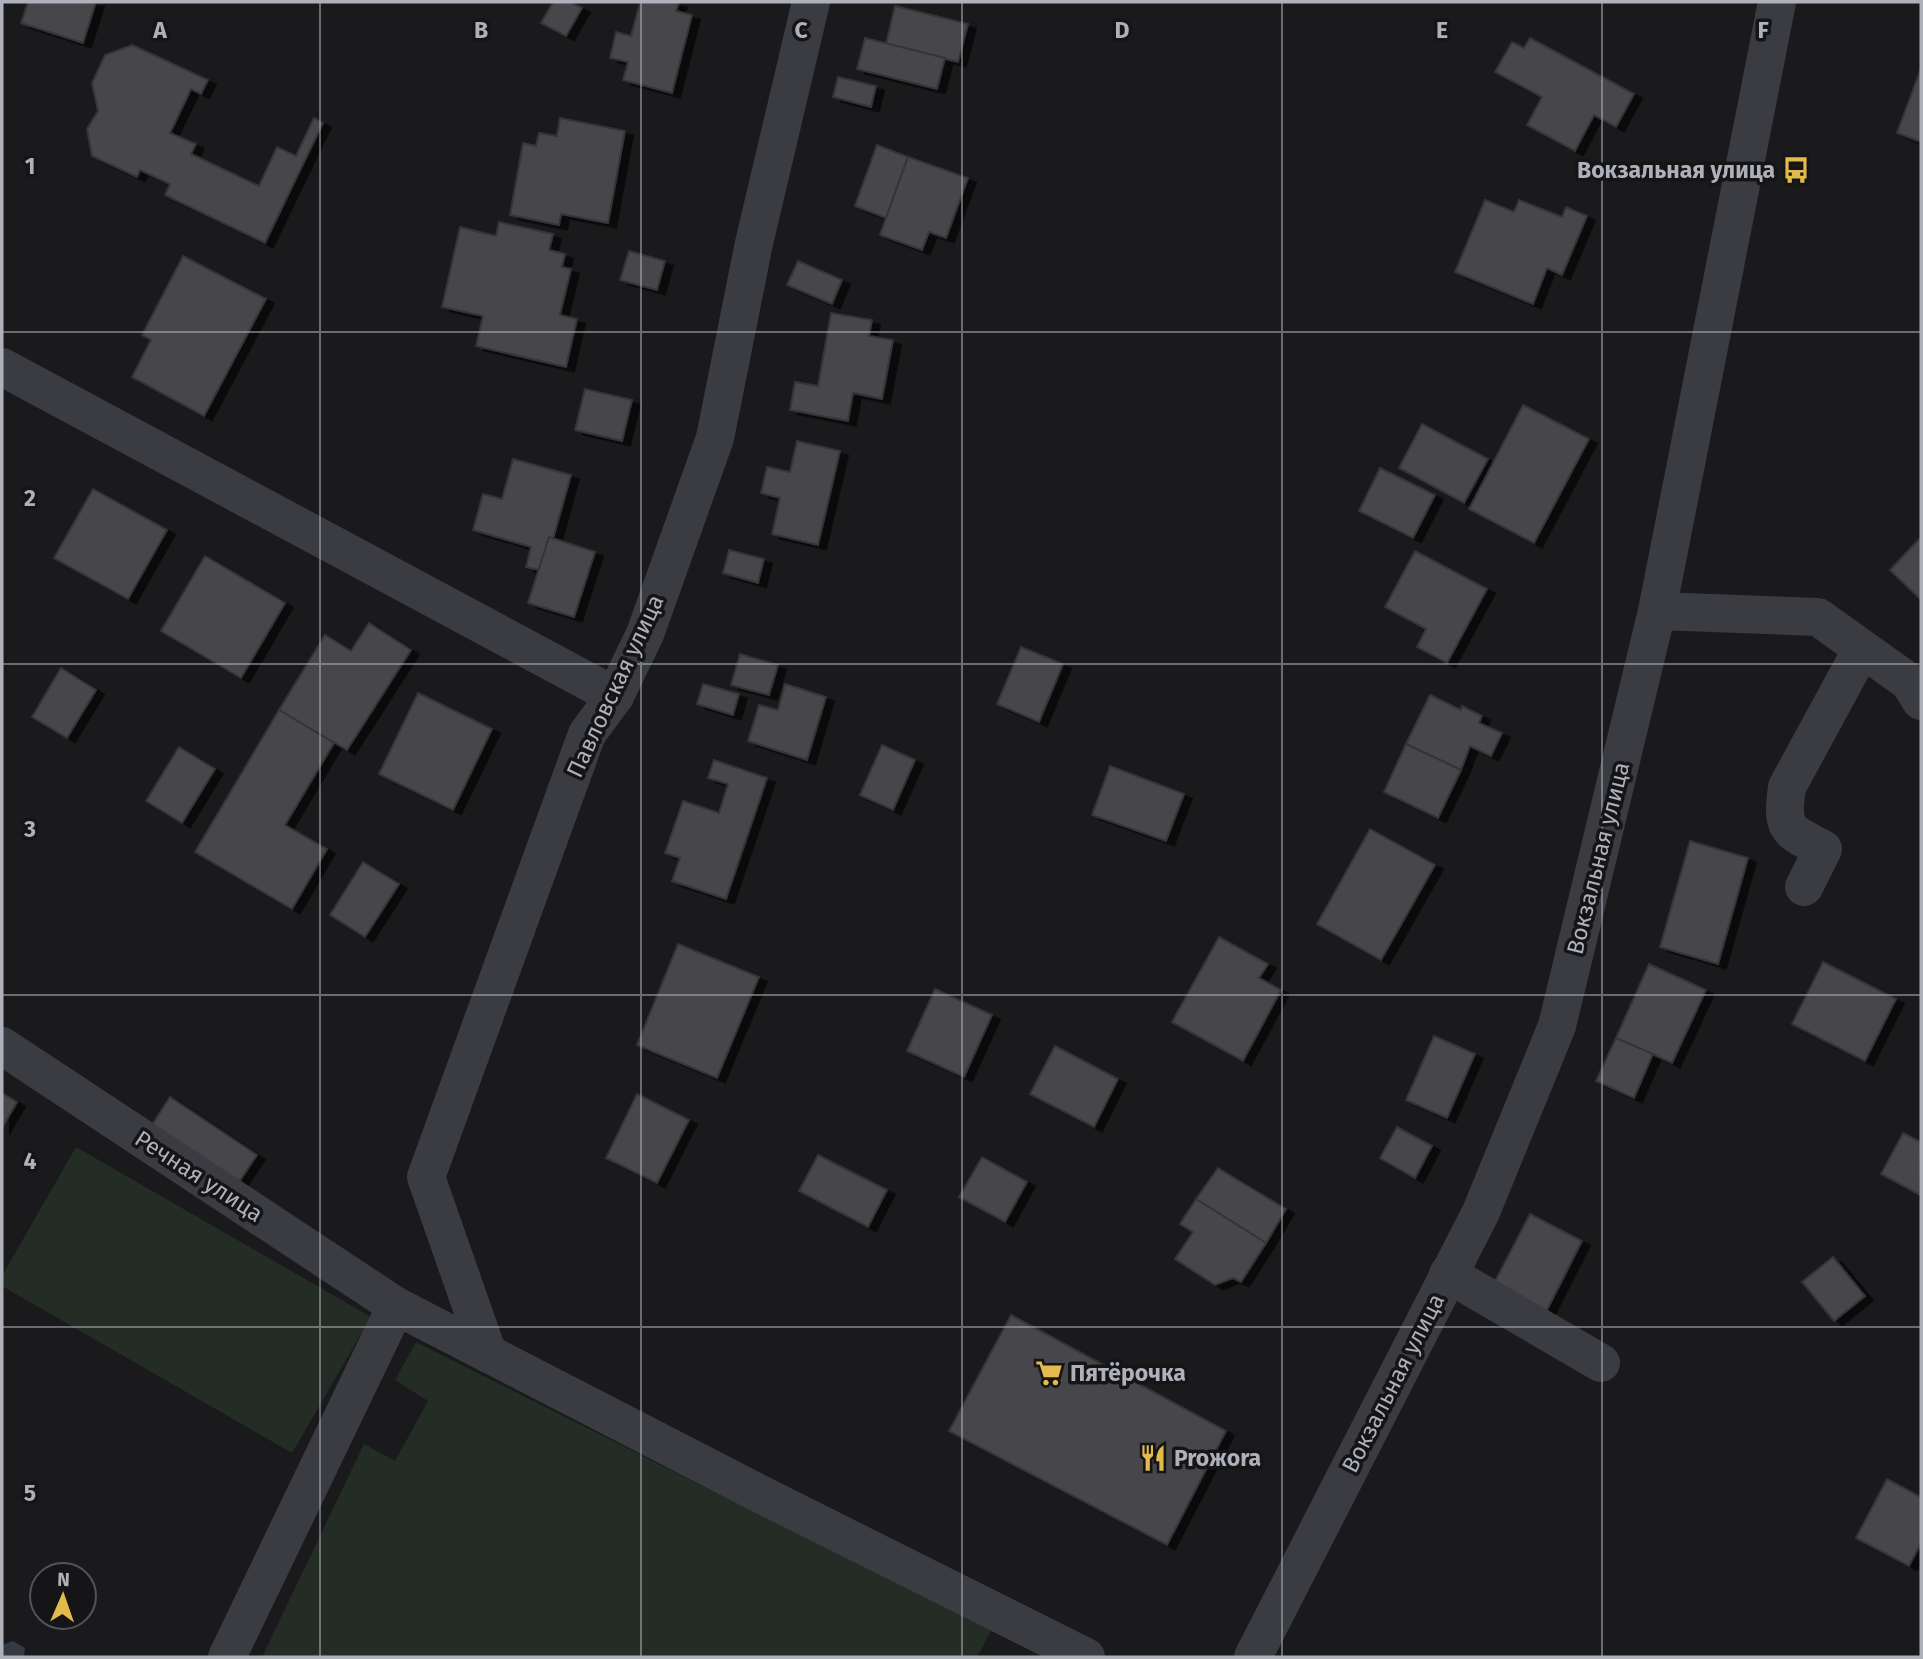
<svg xmlns="http://www.w3.org/2000/svg" width="1923" height="1659" viewBox="0 0 1923 1659" font-family="'Fira Sans',sans-serif">
  <style>
    .green { fill: #242c26 }
    .water { fill: #333a41 }
    .building { fill: #47474c; stroke: #353438; stroke-width: 2; filter: url(#shadow) }
    .lines { fill: none; stroke-linecap: round; stroke-linejoin: round }
    .minor { stroke: #3b3c41; stroke-width: 38 }
    .grid { fill: none; stroke: #aeb1ba; stroke-width: 2; stroke-opacity: 0.55 }
    .labels { text-anchor: middle; stroke-width: 7; stroke-linejoin: round; paint-order: stroke }
    .poi-label { font-size: 23px; font-weight: bold; fill: #aeb1ba; stroke: #151517; text-anchor: start }
    .street-label { font-size: 23px; fill: #aeb1ba; stroke: #151517 }
    .grid-label { font-size: 23px; text-anchor: middle; font-weight: bold; fill: #aeb1ba; stroke: #151517; stroke-width: 7; stroke-linejoin: round; paint-order: stroke }
  </style>
  <defs>
    <filter id="shadow"><feDropShadow dx="8" dy="4.5" stdDeviation="0" flood-color="#0009"/></filter>
  </defs>
  <rect width="100%" height="100%" fill="#1a1a1c"/>
  <!-- green -->
  <g class="green">
    <polygon points="76,1147 371,1317 292,1453 2,1286 2,1276"/>
    <polygon points="416,1342 991,1631 977,1657 262,1657 364,1444 395,1461 428,1401 395,1380"/>
  </g>
  <!-- water -->
  <polygon class="water" points="13,1641 25,1648 24,1657 2,1657 2,1645"/>
  <!-- building -->
  <g class="building">
    <polygon points="28,2 96,2 83,43 21,23"/>
    <polygon points="553,2 570,2 582,8 566,36 541,23"/>
    <polygon points="640,2 675,2 679,3 676,11 692,15 672,93 623,80 628,62 610,58 616,32 631,36"/>
    <polygon points="895,6 968,24 958,62 886,44"/>
    <polygon points="865,38 945,58 937,89 857,69"/>
    <polygon points="1530,38 1634,94 1616,127 1594,115 1575,151 1527,125 1542,97 1495,72 1512,42 1524,48"/>
    <polygon points="132,45 208,80 201,94 191,89 170,133 196,144 191,154 259,186 277,147 296,156 314,118 323,123 265,243 165,195 170,184 140,170 137,177 92,156 87,129 98,111 92,83 105,55"/>
    <polygon points="1920,71 1921,72 1921,142 1897,133"/>
    <polygon points="838,77 876,86 871,107 833,97"/>
    <polygon points="560,118 625,131 608,223 561,214 559,225 510,215 523,143 536,146 539,133 557,136"/>
    <polygon points="877,145 908,157 886,218 855,206"/>
    <polygon points="908,157 968,178 946,238 929,232 922,250 880,235"/>
    <polygon points="1485,200 1514,212 1519,200 1562,217 1566,207 1587,216 1562,275 1547,268 1533,304 1455,272"/>
    <polygon points="499,222 553,234 549,250 565,254 562,267 571,269 560,315 577,319 566,367 476,346 483,316 442,307 460,227 496,236"/>
    <polygon points="629,251 665,261 657,290 620,280"/>
    <polygon points="183,256 266,299 204,416 132,377 151,340 142,335"/>
    <polygon points="798,261 842,280 832,304 787,285"/>
    <polygon points="831,313 872,320 869,336 893,340 882,399 853,393 848,421 790,410 795,382 818,386"/>
    <polygon points="585,389 632,400 622,441 575,430"/>
    <polygon points="1523,405 1589,439 1534,543 1469,509"/>
    <polygon points="1422,424 1488,459 1464,503 1399,468"/>
    <polygon points="797,441 840,451 818,545 772,534 780,498 761,493 767,467 790,472"/>
    <polygon points="513,459 571,475 553,539 549,537 539,570 526,567 531,547 473,530 483,494 502,499"/>
    <polygon points="1380,468 1435,495 1413,538 1359,511"/>
    <polygon points="93,489 167,530 128,599 54,558"/>
    <polygon points="549,537 595,552 574,617 528,603"/>
    <polygon points="1921,537 1921,600 1890,570"/>
    <polygon points="729,550 764,559 758,583 723,573"/>
    <polygon points="1415,551 1487,589 1447,663 1417,647 1426,629 1385,607"/>
    <polygon points="205,556 285,603 241,678 161,631"/>
    <polygon points="369,623 411,650 347,750 279,710 325,635 351,651"/>
    <polygon points="1021,647 1063,664 1039,722 997,704"/>
    <polygon points="740,654 778,665 769,695 731,685"/>
    <polygon points="61,668 96,690 67,738 32,717"/>
    <polygon points="703,684 739,694 733,715 697,704"/>
    <polygon points="785,684 826,697 807,760 748,741 759,705 778,710"/>
    <polygon points="418,693 492,729 453,810 379,774"/>
    <polygon points="1430,695 1461,710 1462,706 1482,716 1479,723 1502,733 1491,756 1470,746 1461,770 1406,744"/>
    <polygon points="279,710 334,743 285,825 327,849 292,909 195,852"/>
    <polygon points="1406,744 1461,770 1438,818 1384,792"/>
    <polygon points="882,745 915,760 893,810 860,795"/>
    <polygon points="179,747 215,769 182,823 146,801"/>
    <polygon points="714,760 767,778 726,899 672,881 680,858 665,853 683,801 719,813 728,784 708,778"/>
    <polygon points="1110,766 1184,794 1166,841 1092,815"/>
    <polygon points="1370,829 1435,865 1381,960 1317,924"/>
    <polygon points="1690,841 1748,858 1718,964 1660,947"/>
    <polygon points="363,862 399,884 365,937 330,915"/>
    <polygon points="1219,937 1268,964 1259,978 1281,990 1243,1061 1172,1022"/>
    <polygon points="678,944 759,977 717,1078 637,1045"/>
    <polygon points="1823,962 1896,999 1865,1061 1792,1024"/>
    <polygon points="1649,964 1706,990 1672,1063 1616,1038"/>
    <polygon points="935,989 992,1015 964,1077 907,1051"/>
    <polygon points="1434,1036 1475,1054 1447,1118 1406,1100"/>
    <polygon points="1616,1038 1653,1054 1634,1098 1596,1081"/>
    <polygon points="1055,1046 1118,1079 1094,1127 1030,1094"/>
    <polygon points="2,1093 17,1102 2,1128"/>
    <polygon points="637,1094 689,1120 657,1183 606,1158"/>
    <polygon points="170,1097 257,1155 233,1191 146,1134"/>
    <polygon points="1397,1127 1432,1146 1415,1178 1380,1158"/>
    <polygon points="1903,1133 1921,1142 1920,1195 1881,1174"/>
    <polygon points="818,1155 887,1190 868,1227 799,1191"/>
    <polygon points="982,1157 1027,1182 1005,1222 959,1197"/>
    <polygon points="1218,1168 1286,1209 1266,1243 1196,1199"/>
    <polygon points="1196,1199 1266,1243 1241,1282 1233,1278 1215,1285 1175,1259 1193,1232 1180,1224"/>
    <polygon points="1530,1214 1582,1241 1544,1316 1491,1289"/>
    <polygon points="1833,1257 1865,1296 1834,1321 1802,1282"/>
    <polygon points="1011,1315 1226,1431 1167,1545 949,1431"/>
    <polygon points="1887,1479 1921,1497 1921,1543 1909,1566 1856,1538"/>
  </g>
  <g class="lines">
    <!-- minor -->
    <g class="minor">
      <polyline points="2,367 615,696"/>
      <polyline points="1657,611 1818,617 1909,682 1921,701"/>
      <path d="M1804,887L1823,849C1787,830 1781,831 1787,787L1862,649"/>
      <polyline points="2,1046 396,1306 764,1496 1086,1657"/>
      <polyline points="1448,1274 1601,1363"/>
      <polyline points="488,1354 426,1177 587,734 615,696 645,634 715,438 754,243 811,2"/>
      <polyline points="227,1657 396,1306"/>
      <polyline points="1253,1657 1481,1212 1557,1026 1657,611 1777,2"/>
    </g>
  </g>
  <!-- grid -->
  <path class="grid" d="M320,2V1657M641,2V1657M962,2V1657M1282,2V1657M1602,2V1657M2,332H1921M2,664H1921M2,995H1921M2,1327H1921"/>
  <!-- icons -->
  <defs>
    <symbol id="bus-bare" viewBox="-9 -9 18 18"><path d="M-5-6H5V4H4V6H2V4H-2V6H-4V4H-5ZM-3.5-4V0h7V-4ZM-3.5 1.2v1.5H-2V1.2ZM2 1.2v1.5H3.5V1.2Z" fill="#e2bb4c" stroke="#151517" stroke-width="2.5" paint-order="stroke"/></symbol>
    <symbol id="supermarket-bare" viewBox="-9 -9 18 18"><path d="M-6-5.5h2.5l.6 2H6L4.5 2H-2.5L-4.4-4H-6ZM-1.5 3.2a1.3 1.3 0 1 0 .1 0ZM3 3.2a1.3 1.3 0 1 0 .1 0Z" fill="#e2bb4c" stroke="#151517" stroke-width="2.5" paint-order="stroke"/></symbol>
    <symbol id="restaurant-bare" viewBox="-9 -9 18 18"><path d="M-5-6h1v4h1v-4h1v4h1v-4h1v5L-1.5 .5V6h-2V.5L-5-1ZM5-6V6H3V1.5H1.5Q1.5-4 5-6Z" fill="#e2bb4c" stroke="#151517" stroke-width="2.5" paint-order="stroke"/></symbol>
  </defs>
  <g fill-rule="evenodd">
    <use href="#bus-bare" x="1777" y="151" width="38" height="38"/>
    <use href="#supermarket-bare" x="1030" y="1354" width="38" height="38"/>
    <use href="#restaurant-bare" x="1134" y="1439" width="38" height="38"/>
  </g>
  <g class="labels">
    <!-- poi labels -->
    <g class="poi-label">
      <text x="1775" y="178" text-anchor="end">Вокзальная улица</text>
      <text x="1070" y="1381">Пятёрочка</text>
      <text x="1174" y="1466">Proжora</text>
    </g>
    <!-- street labels -->
    <g class="street-label">
      <text transform="translate(615 686) rotate(-65)" y="8">Павловская улица</text>
      <text transform="translate(1598 858) rotate(-76)" y="8">Вокзальная улица</text>
      <text transform="translate(199 1176) rotate(33)" y="8">Речная улица</text>
      <text transform="translate(1393 1383) rotate(-63)" y="8">Вокзальная улица</text>
    </g>
  </g>
  <g class="grid-label">
    <text x="160" y="38">A</text>
    <text x="481" y="38">B</text>
    <text x="801" y="38">C</text>
    <text x="1122" y="38">D</text>
    <text x="1442" y="38">E</text>
    <text x="1763" y="38">F</text>
    <text x="30" y="174">1</text>
    <text x="30" y="506">2</text>
    <text x="30" y="837">3</text>
    <text x="30" y="1169">4</text>
    <text x="30" y="1501">5</text>
  </g>
  <!-- border -->
  <rect width="1923" height="1659" fill="none" stroke="#aeb1ba" stroke-width="7"/>
  <!-- north arrow -->
  <g transform="translate(63 1596) rotate(2)"><circle r="33" fill="#151517" stroke="#525358" stroke-width="2"/>
  <path d="M0-5L12 26L0 18L-12 26Z" fill="#e2bb4c"/>
  <text y="-10" font-size="19" font-weight="bold" text-anchor="middle" fill="#aeb1ba">N</text>
  </g>
</svg>
